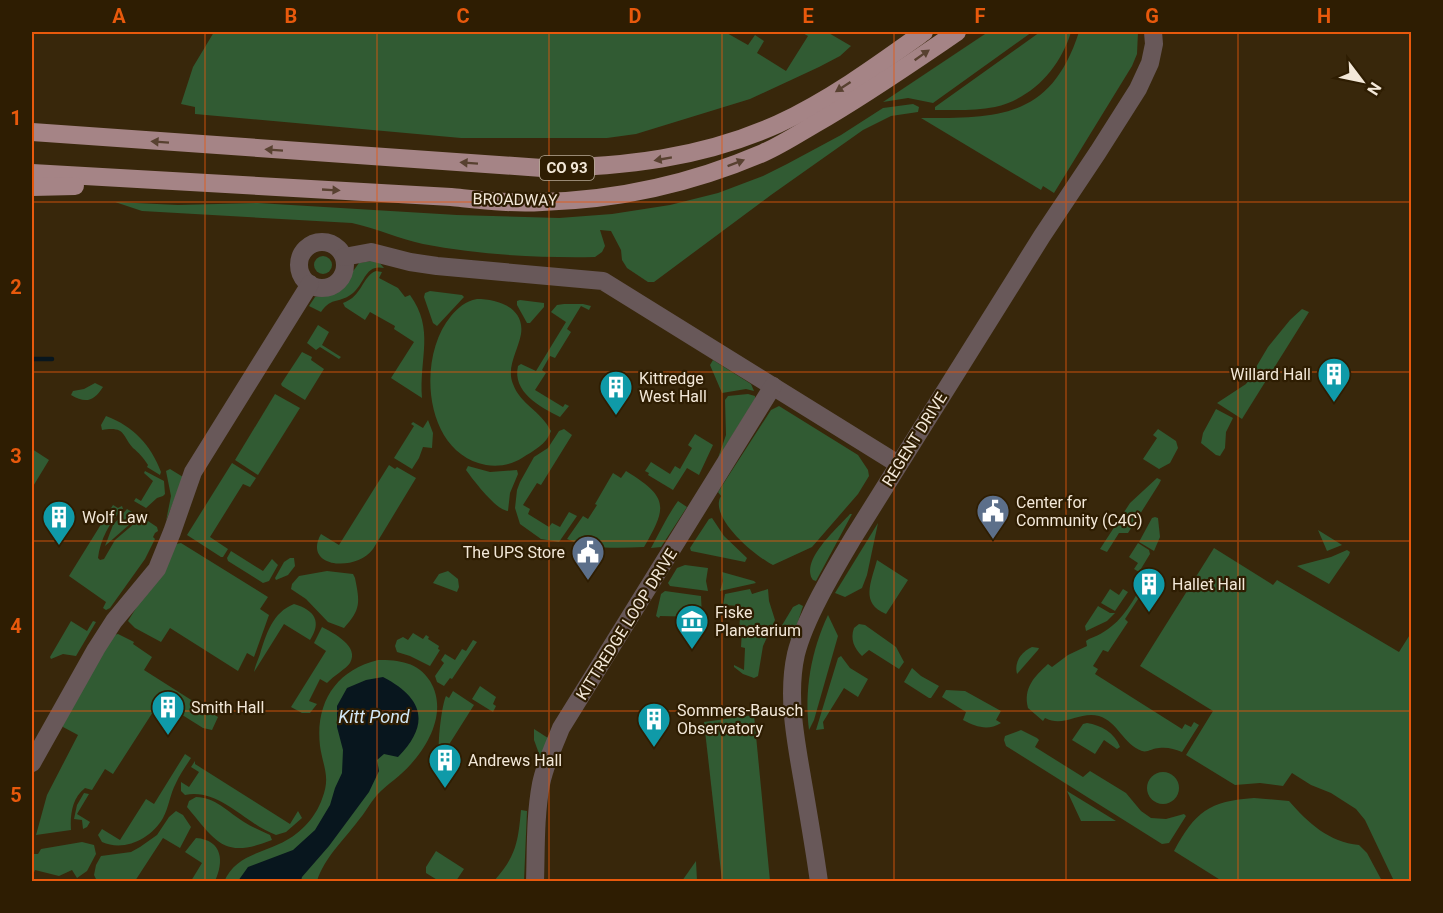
<svg xmlns="http://www.w3.org/2000/svg" width="1443" height="913" viewBox="0 0 1443 913" font-family="Roboto,sans-serif">
  <style>
    .green { fill: #315b33 }
    .water { fill: #08161e }
    .lines { fill: none; stroke-linecap: round; stroke-linejoin: round }
    .stream { stroke: #08161e; stroke-width: 4.5 }
    .minor { stroke: #685859; stroke-width: 18 }
    .major { stroke: #a58486; stroke-width: 18 }
    .oneway { fill: #584130 }
    .grid { fill: none; stroke: #e8590c; stroke-width: 1.5; stroke-opacity: 0.55 }
    .labels { text-anchor: middle; stroke-width: 4.5; stroke-linejoin: round; paint-order: stroke }
    .shield { fill: #2e1d02; stroke: #b8ab98; stroke-width: 1.5 }
    .shield-label { font-size: 15px; font-weight: bold; fill: #f3e8d8 }
    .street-label { font-size: 16px; fill: #f3e8d8; stroke: #2e1d02 }
    .poi-label { font-size: 16px; fill: #f3e8d8; stroke: #2e1d02; text-anchor: start }
    .water-label { font-size: 18px; font-style: italic; fill: #d1e7f6; stroke: #2e1d02 }
    .neatline { fill: none; stroke: #e8590c; stroke-width: 2 }
    .grid-label { font-size: 20px; text-anchor: middle; font-weight: bold; fill: #e8590c }
  </style>
  <rect width="100%" height="100%" fill="#38270b"/>
  <!-- green -->
  <g class="green">
    <polygon points="214,32 725,32 748,45 755,35 764,41 757,53 786,71 808,36 801,32 827,32 851,46 840,56 819,67 750,99 636,134 607,138 461,138 195,114 195,107 181,104 193,67"/>
    <polygon points="988,32 1032,32 933,103 908,98 883,102"/>
    <path d="M1040,32H1071C1060,68 1033,98 995,107C976,111 955,110 935,110V107Z"/>
    <path d="M1079,32H1138L1137,54L1132,66L1054,193L1043,186L1041,190L921,118C1000,118 1051,118 1079,32Z"/>
    <path d="M913,104L919,107L918,112L891,116L863,130L771,195L654,282H648L627,268L622,260L621,250L611,231L600,230L605,246L602,252L595,257C540,258 478,255 423,244C399,239 376,228 352,223L142,211L115,202L178,205L258,203L457,215L559,218L612,214L670,205L718,193L763,176L787,164L841,135L883,108Z"/>
    <circle cx="323" cy="265" r="9"/>
    <path d="M377,260L384,268C365,264 365,283 353,293C340,304 332,296 321,312L309,306L315,297L326,294L343,285L359,263Z"/>
    <path d="M376,271L382,272L379,278L398,288L405,297L410,295C435,330 419,357 422,398L391,378L414,342L394,329L395,326L370,312L365,320L345,307L343,303C363,296 362,276 376,271Z"/>
    <polygon points="430,291 462,295 464,297 437,326 433,323 424,297 425,293"/>
    <path d="M477,299C497,299 525,307 521,334C518,351 506,367 513,384C520,404 541,411 551,431C547,444 533,451 522,458C511,465 498,467 486,465C424,454 416,358 451,316C458,308 465,301 477,299Z"/>
    <polygon points="520,300 544,303 544,307 530,323 527,323 517,305 517,301"/>
    <path d="M564,304H583L591,306L589,310L581,306L567,329L571,332L555,358L550,356L542,370L546,373L535,390L563,407L565,404L569,406L560,417C540,407 512,392 518,366L521,364L536,371L566,322L551,312L557,305Z"/>
    <polygon points="1302,309 1309,312 1242,419 1217,403 1246,384 1268,347 1290,320"/>
    <polygon points="318,325 329,332 322,345 341,357 339,359 320,347 316,350 307,343"/>
    <polygon points="302,352 312,357 311,360 324,369 305,400 282,386 281,384"/>
    <polygon points="713,360 751,384 754,391 746,389 722,393 710,365"/>
    <path d="M95,383L103,387C94,401 86,404 71,395L73,391L84,389Z"/>
    <polygon points="275,394 300,408 258,475 235,460"/>
    <polygon points="748,394 755,396 755,399 718,458 726,435 725,400 728,396"/>
    <path d="M779,406L858,455L868,470L869,476L858,494L812,547L773,565C756,557 708,517 721,496L718,492L771,410Z"/>
    <polygon points="1216,409 1233,418 1226,432 1225,448 1220,456 1216,455 1201,443 1203,433"/>
    <path d="M106,416C133,426 151,445 161,472L160,475L147,467L148,465C143,457 139,453 133,448C122,436 126,426 102,430L101,425Z"/>
    <polygon points="428,420 433,433 432,448 423,447 419,458 412,469 394,458 414,426 411,424 413,422 423,428"/>
    <polygon points="564,429 572,435 541,485 537,483 523,505 530,509 528,514 549,527 552,523 560,527 569,512 577,516 559,542 541,539 520,524 515,508 517,490 520,482 534,457 548,448 559,431"/>
    <polygon points="1158,429 1176,441 1178,448 1170,463 1159,469 1143,459 1157,438 1153,435"/>
    <polygon points="695,434 713,445 699,475 687,468 673,490 648,475 649,473 645,471 651,462 670,474 675,466 680,469 692,448 688,445"/>
    <polygon points="32,449 49,460 32,488"/>
    <polygon points="232,463 256,478 250,487 243,484 210,537 228,549 223,557 221,557 187,535"/>
    <path d="M389,465L395,469L397,467L416,478L373,549C355,573 302,567 321,534L339,545Z"/>
    <path d="M468,466L490,472L517,470L518,474L510,493L508,511C496,510 474,481 466,470Z"/>
    <polygon points="170,469 183,477 166,521 171,496 166,471"/>
    <polygon points="145,471 164,481 165,494 163,496 157,498 146,508 134,501 136,498 141,501 153,481 144,473"/>
    <path d="M626,471C668,497 668,506 644,547C618,548 592,550 567,539L583,516L588,519L597,505L595,504L613,473L621,478Z"/>
    <polygon points="1157,478 1161,480 1159,484 1128,533 1119,533 1107,552 1100,549 1130,503"/>
    <path d="M678,501L687,507L661,547L651,548C660,532 667,516 678,501Z"/>
    <path d="M113,505L118,508L122,506L123,509C110,521 100,540 98,558L100,560L104,559L115,540L142,517L157,527L158,531L155,533L153,537L155,539L145,559L110,608L106,610L103,608L106,602L69,576Z"/>
    <polygon points="127,509 139,516 105,546 113,525"/>
    <path d="M850,514H852L816,581L813,580C800,560 837,529 850,514Z"/>
    <polygon points="1155,517 1158,518 1160,537 1154,551 1139,542 1152,518"/>
    <polygon points="712,518 724,536 747,558 745,562 691,551 690,548 709,519"/>
    <polygon points="878,523 867,575 862,588 845,597 835,593"/>
    <polygon points="1318,530 1339,543 1342,545 1327,551"/>
    <polygon points="181,543 268,597 260,609 269,615 254,657 247,653 238,671 170,628 161,642 135,628 128,621 176,544"/>
    <polygon points="1138,543 1149,550 1150,554 1139,572 1134,569 1138,563 1129,557"/>
    <polygon points="1214,548 1273,585 1277,580 1399,652 1411,633 1411,881 1394,881 1365,820 1356,809 1331,793 1311,785 1292,773 1283,786 1260,783 1235,785 1186,755 1213,711 1140,666"/>
    <polygon points="1347,550 1350,552 1349,555 1329,584 1297,566 1331,557"/>
    <polygon points="231,551 263,571 272,559 278,565 269,581 263,583 228,561 227,558"/>
    <polygon points="290,558 294,558 295,566 288,575 276,580 275,578 284,562"/>
    <path d="M877,560L908,580L886,614C860,603 871,583 877,560Z"/>
    <polygon points="685,565 708,568 706,581 708,591 670,586 668,583 677,568"/>
    <path d="M327,571L353,574L355,578C360,603 361,609 344,628L328,622L306,599L291,589L292,584L299,576Z"/>
    <polygon points="448,571 458,579 459,587 457,592 433,583 439,574"/>
    <polygon points="722,572 754,581 756,583 720,591 723,581"/>
    <polygon points="750,589 752,594 768,589 769,601 775,620 763,646 758,676 754,678 743,674 734,667 734,665 744,670 745,648 741,647 742,630 739,630 741,606 723,605 725,594"/>
    <polygon points="1110,589 1119,595 1123,589 1128,592 1115,611 1101,603"/>
    <polygon points="665,591 701,596 702,617 660,616 659,618 656,616 661,594"/>
    <path d="M1137,594L1140,596L1125,619L1128,622L1108,652L1103,650L1093,666L1098,669L1095,674L1182,729L1185,724L1191,727L1194,722L1199,725L1182,752C1174,749 1168,747 1159,748C1153,748 1147,753 1142,751C1123,744 1118,722 1099,716C1079,711 1064,728 1045,718L1043,721L1028,708C1023,688 1034,677 1048,664L1052,667L1068,655L1087,646L1086,641L1089,639C1113,630 1124,616 1137,594Z"/>
    <path d="M294,604C315,610 322,622 310,640L284,624L254,672C255,666 258,660 260,654C266,634 273,612 294,604Z"/>
    <polygon points="799,604 803,606 792,640 781,627 793,607"/>
    <polygon points="1098,606 1110,613 1115,613 1107,621 1086,631 1085,626"/>
    <path d="M828,615L838,636L814,720L809,730C804,691 811,651 828,615Z"/>
    <polygon points="71,621 87,631 93,621 96,622 76,656 63,654 51,659 50,657"/>
    <path d="M859,624L865,625L896,647L904,662L899,669L869,650L862,656C854,648 850,639 854,628Z"/>
    <path d="M322,627C333,633 360,646 350,663C346,669 333,676 327,683L320,679L309,701L317,704L310,713H302L291,707L326,651L314,643Z"/>
    <polygon points="413,633 423,639 426,635 429,637 428,639 439,646 438,649 440,650 430,666 410,656 397,652 395,646 397,640 403,637 408,640"/>
    <path d="M118,634L134,642L133,644L152,657L144,670L218,717L212,730L203,728L160,701L113,774L105,769L92,790L85,788C72,798 70,815 71,830L36,835L47,795L78,735L63,727V725L113,635Z"/>
    <polygon points="473,640 477,642 452,679 450,678 444,686 437,682 435,676 444,663 441,660 445,654 455,660 462,649 466,651"/>
    <path d="M1032,647L1039,648L1038,650L1017,674C1014,662 1021,652 1032,647Z"/>
    <polygon points="841,656 850,668 868,679 858,697 844,688 823,722 824,729 816,730 838,658"/>
    <path d="M378,660C399,660 418,662 430,681C447,709 431,742 411,764C401,776 387,784 377,795C370,803 365,813 358,821C343,841 325,857 317,881L224,882C234,857 258,854 279,844C298,836 315,819 322,799C331,777 323,767 320,746C315,703 336,670 378,660Z"/>
    <polygon points="912,668 921,676 939,686 931,698 929,698 904,682"/>
    <polygon points="480,686 496,697 493,704 496,706 493,712 472,699"/>
    <path d="M946,690L965,691L1001,711L996,720L1001,723C988,731 976,727 963,720L966,712L942,697Z"/>
    <path d="M453,691L474,705L443,754L437,750L439,748C438,739 442,704 446,696L449,698Z"/>
    <polygon points="754,715 770,881 722,881 704,722"/>
    <path d="M1087,723C1101,725 1115,733 1120,747L1117,749L1104,740L1095,754L1072,740L1083,724Z"/>
    <polygon points="534,729 548,738 541,759 534,740"/>
    <polygon points="1021,730 1037,738 1039,740 1035,747 1083,777 1090,771 1126,793 1141,811 1151,818 1166,819 1184,814 1186,816 1169,843 1162,844 1006,746 1004,740 1005,736"/>
    <path d="M185,754L191,758C186,766 180,774 176,783C170,794 169,807 163,818C151,839 124,852 102,842L98,835L102,829L120,840L146,799L154,804Z"/>
    <path d="M195,761V764L290,824L298,811L302,818L286,832L276,835C245,824 220,788 185,795L181,791V782L189,787L199,772L191,767Z"/>
    <circle cx="1163" cy="788" r="16"/>
    <polygon points="1067,791 1116,821 1081,821"/>
    <polygon points="84,793 89,794 77,814 90,822 87,827 83,829 82,820 74,819 77,805"/>
    <path d="M196,797C215,797 228,812 244,822C252,827 261,831 270,835L272,840C224,859 217,843 187,807L189,801Z"/>
    <path d="M1254,798L1289,801C1308,823 1329,842 1359,845L1367,853L1382,881H1222L1174,851C1195,812 1209,801 1254,798Z"/>
    <path d="M521,810L527,811L524,881H494C516,856 518,843 521,810Z"/>
    <polygon points="176,811 183,815 191,827 180,848 163,838 135,881 97,881 94,875 96,865 101,856 131,852 140,847 157,835 169,817"/>
    <path d="M196,838C223,840 224,862 215,881H191L202,863L185,852Z"/>
    <polygon points="82,842 94,845 96,854 87,871 77,878 72,870 59,876 35,870 32,877 33,854 38,854 41,849"/>
    <polygon points="436,851 464,869 456,881 439,881 426,873 426,867"/>
    <polygon points="696,861 697,881 682,881"/>
  </g>
  <!-- water -->
  <path class="water" d="M383,677C423,698 431,723 398,757L384,754L377,760L379,771L369,792L329,846L302,877L301,881H238L248,867L293,850L315,830L330,805L335,788L342,773L343,750L337,727V706L347,688L366,680Z"/>
  <g class="lines">
    <!-- stream -->
    <polyline class="stream" points="32,359 52,359"/>
    <!-- minor -->
    <g class="minor">
      <circle cx="322" cy="265" r="23"/>
      <polyline points="344,257 371,252 410,262 437,266 603,281 898,464"/>
      <polyline points="32,763 96,649 114,621 157,569 172,532 193,472 310,284"/>
      <path d="M535,882C536,849 535,816 541,784C545,764 554,746 561,728L773,386"/>
      <path d="M819,882C814,846 808,812 802,777C795,737 787,694 796,654C805,618 834,570 853,538L1042,236L1098,152L1138,89L1150,63L1154,44L1153,32"/>
    </g>
    <!-- major -->
    <g class="major">
      <path d="M32,132L542,168C624,167 702,158 778,124C830,100 878,65 924,32"/>
      <path d="M32,173L451,197C481,200 512,204 542,202C618,200 693,183 763,153C781,145 798,134 815,124C864,96 910,64 957,32"/>
      <polyline points="32,187 75,186"/>
    </g>
  </g>
  <!-- one-way arrows -->
  <defs><path id="oneway-solid" d="M-6-.8H1V-3.2L6.5 0L1 3.2V.8H-6Z" transform="scale(1.5)"/></defs>
  <g class="oneway">
    <use href="#oneway-solid" transform="translate(922 55) rotate(-35)"/>
    <use href="#oneway-solid" transform="translate(843 87) rotate(147)"/>
    <use href="#oneway-solid" transform="translate(160 142) rotate(-176)"/>
    <use href="#oneway-solid" transform="translate(274 150) rotate(-176)"/>
    <use href="#oneway-solid" transform="translate(663 159) rotate(170)"/>
    <use href="#oneway-solid" transform="translate(469 163) rotate(-176)"/>
    <use href="#oneway-solid" transform="translate(736 163) rotate(-21)"/>
    <use href="#oneway-solid" transform="translate(331 190) rotate(3)"/>
  </g>
  <!-- grid -->
  <path class="grid" d="M205,32V882M377,32V882M549,32V882M722,32V882M894,32V882M1066,32V882M1238,32V882M32,202H1412M32,372H1412M32,541H1412M32,711H1412"/>
  <!-- icons -->
  <defs>
    <symbol id="building-pin" viewBox="-11 -11 22 30"><path d="M0 17L-7.5 6A9.5 9.5 0 1 1 7.5 6Z" fill="#0f9aa8" stroke="#2e1d02"/><path d="M-4-6H4V6H1V3H-1V6H-4ZM-2.5-4.3h1.7v1.8h-1.7ZM.8-4.3h1.7v1.8H.8ZM-2.5-1h1.7V.8h-1.7ZM.8-1h1.7V.8H.8Z" fill="#fff"/></symbol>
    <symbol id="civic-pin" viewBox="-11 -11 22 30"><path d="M0 17L-7.5 6A9.5 9.5 0 1 1 7.5 6Z" fill="#5c6f8a" stroke="#2e1d02"/><path d="M-.6-6.5H3V-4.5H.6V-3L4-1V1h2V6H-6V1h2V-1L-.6-3ZM-1.2 2.5V6h2.4V2.5Z" fill="#fff"/></symbol>
    <symbol id="museum-pin" viewBox="-11 -11 22 30"><path d="M0 17L-7.5 6A9.5 9.5 0 1 1 7.5 6Z" fill="#0f9aa8" stroke="#2e1d02"/><path d="M0-6L6-3V-2H-6V-3ZM-5-1h2V3h-2ZM-1-1h2V3h-2ZM3-1h2V3H3ZM-6 4H6V6H-6Z" fill="#fff"/></symbol>
  </defs>
  <g fill-rule="evenodd">
    <use href="#building-pin" x="1315" y="355" width="38" height="52"/>
    <use href="#building-pin" x="597" y="368" width="38" height="52"/>
    <use href="#civic-pin" x="974" y="492" width="38" height="52"/>
    <use href="#building-pin" x="40" y="498" width="38" height="52"/>
    <use href="#civic-pin" x="569" y="533" width="38" height="52"/>
    <use href="#building-pin" x="1130" y="565" width="38" height="52"/>
    <use href="#museum-pin" x="673" y="602" width="38" height="52"/>
    <use href="#building-pin" x="149" y="688" width="38" height="52"/>
    <use href="#building-pin" x="635" y="700" width="38" height="52"/>
    <use href="#building-pin" x="426" y="741" width="38" height="52"/>
  </g>
  <g class="labels">
    <!-- shield labels -->
    <rect class="shield" x="540" y="156" width="54" height="24" rx="4.5"/>
    <g class="shield-label">
      <text x="567" y="173">CO 93</text>
    </g>
    <!-- street labels -->
    <g class="street-label">
      <text transform="translate(515 199) rotate(1)" y="6">BROADWAY</text>
      <text transform="translate(914 439) rotate(-58)" y="6">REGENT DRIVE</text>
      <text transform="translate(626 624) rotate(-58)" y="6">KITTREDGE LOOP DRIVE</text>
    </g>
    <!-- poi labels -->
    <g class="poi-label">
      <text x="1311" y="380" text-anchor="end">Willard Hall</text>
      <text x="639" y="384">Kittredge<tspan x="639" dy="18">West Hall</tspan></text>
      <text x="1016" y="508">Center for<tspan x="1016" dy="18">Community (C4C)</tspan></text>
      <text x="82" y="523">Wolf Law</text>
      <text x="565" y="558" text-anchor="end">The UPS Store</text>
      <text x="1172" y="590">Hallet Hall</text>
      <text x="715" y="618">Fiske<tspan x="715" dy="18">Planetarium</tspan></text>
      <text x="191" y="713">Smith Hall</text>
      <text x="677" y="716">Sommers-Bausch<tspan x="677" dy="18">Observatory</tspan></text>
      <text x="468" y="766">Andrews Hall</text>
    </g>
    <!-- water labels -->
    <g class="water-label">
      <text x="374" y="723">Kitt Pond</text>
    </g>
  </g>
  <!-- border -->
  <rect width="1443" height="913" fill="none" stroke="#2e1d02" stroke-width="66"/>
  <!-- north arrow -->
  <g transform="translate(1362 81) rotate(122)" stroke="#2e1d02" stroke-width="4.5" paint-order="stroke">
  <path d="M0-4.5L10 22L0 15L-10 22Z" fill="#f3e8d8"/>
  <text y="-9" font-size="16" font-weight="bold" text-anchor="middle" fill="#f3e8d8">N</text>
  </g>
  <rect x="33" y="33" width="1377" height="847" class="neatline"/>
  <g class="grid-label">
    <text x="119" y="23">A</text>
    <text x="291" y="23">B</text>
    <text x="463" y="23">C</text>
    <text x="635" y="23">D</text>
    <text x="808" y="23">E</text>
    <text x="980" y="23">F</text>
    <text x="1152" y="23">G</text>
    <text x="1324" y="23">H</text>
    <text x="16" y="125">1</text>
    <text x="16" y="294">2</text>
    <text x="16" y="463">3</text>
    <text x="16" y="633">4</text>
    <text x="16" y="802">5</text>
  </g>
</svg>
